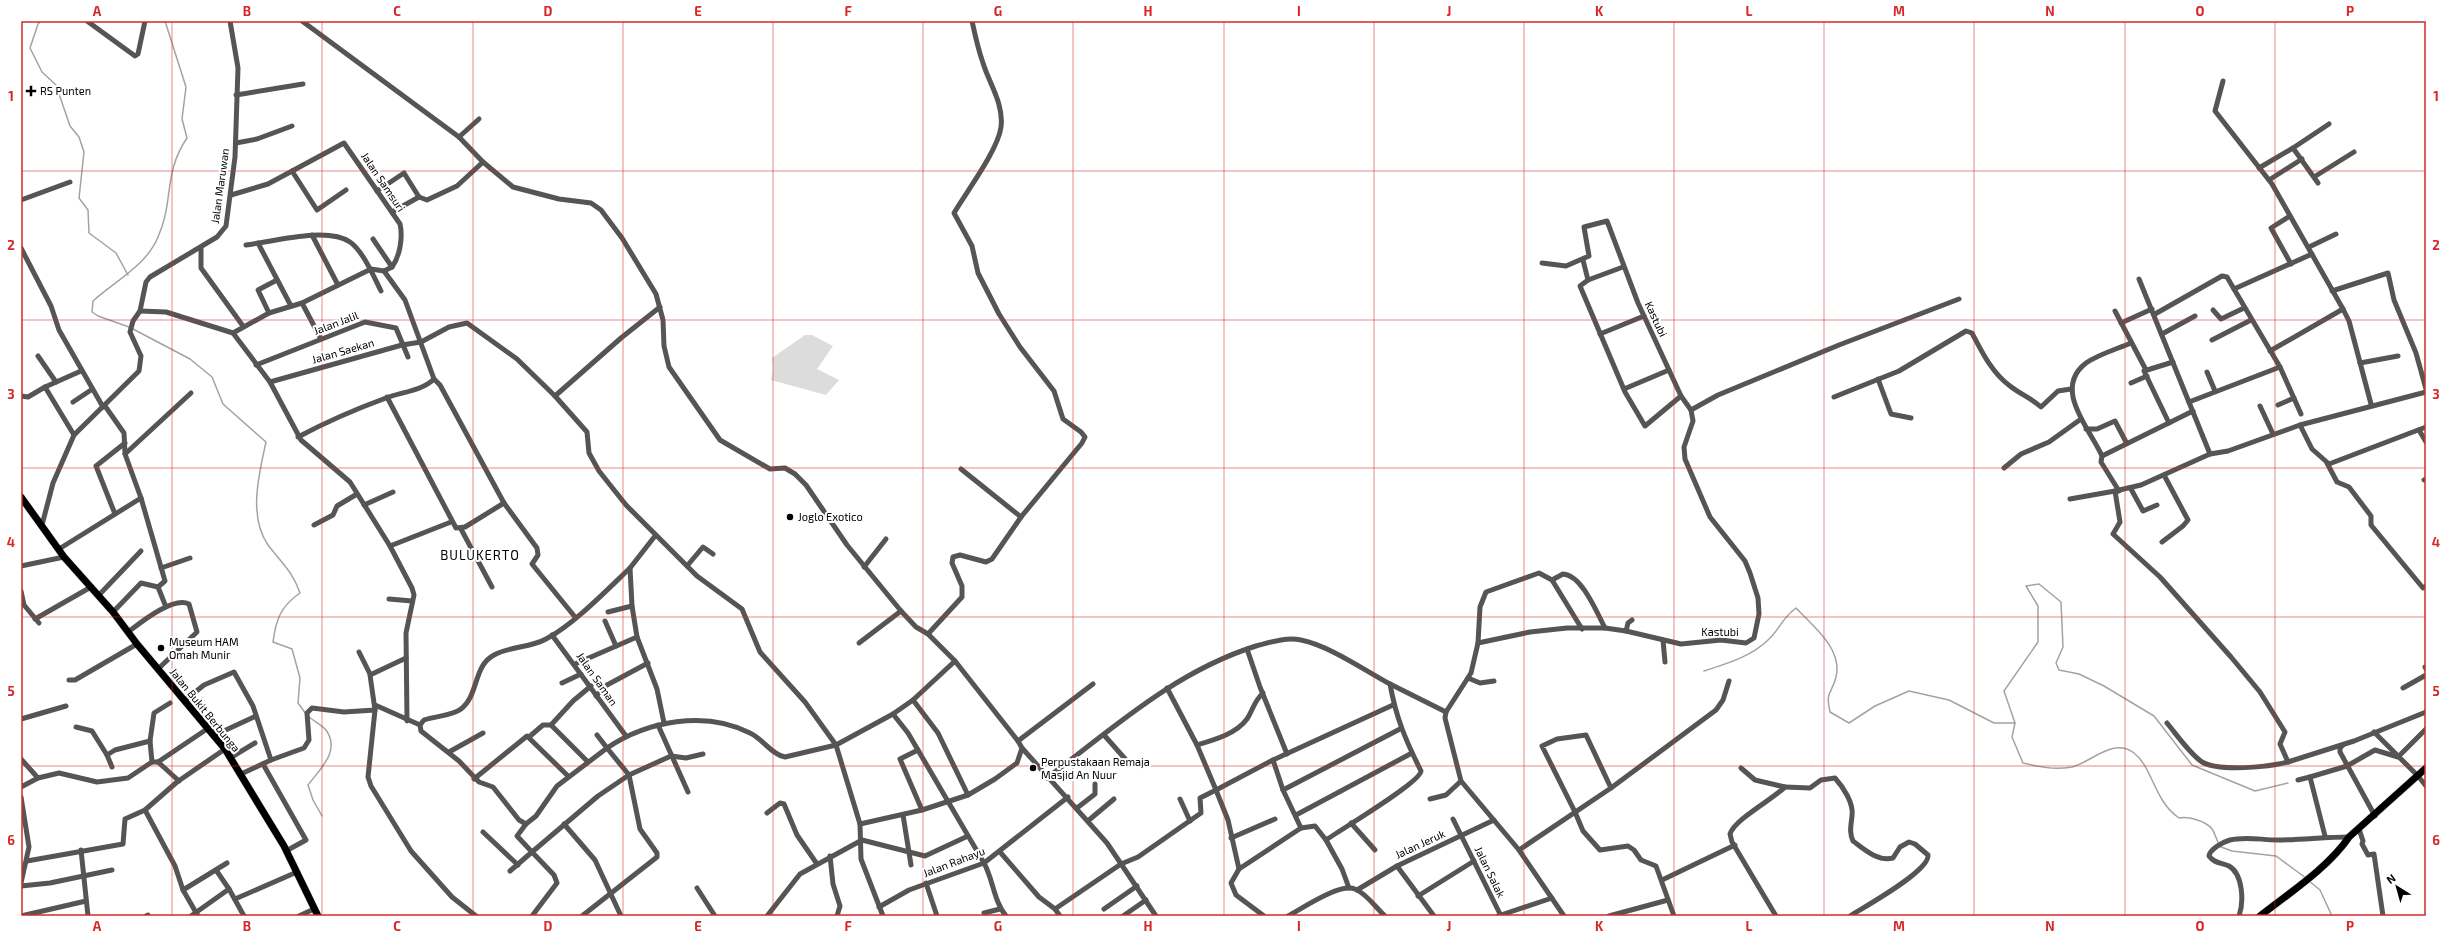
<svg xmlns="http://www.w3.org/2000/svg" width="2447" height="937" viewBox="0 0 2447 937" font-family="'Exo 2',sans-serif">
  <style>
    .green { fill: #dcdcdc }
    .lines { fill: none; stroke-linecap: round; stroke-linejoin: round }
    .stream { stroke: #a3a3a3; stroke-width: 1.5 }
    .major-casing { stroke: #dbdbdb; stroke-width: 8 }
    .minor { stroke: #555; stroke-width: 5 }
    .major { stroke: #000; stroke-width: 7 }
    .grid { fill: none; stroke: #d62828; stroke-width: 1; stroke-opacity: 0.55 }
    .poi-dot { fill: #000; stroke: #fff; stroke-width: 1.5 }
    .labels { text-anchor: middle; stroke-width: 4; stroke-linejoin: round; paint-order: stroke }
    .poi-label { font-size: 11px; fill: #000; stroke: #fff; text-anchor: start }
    .street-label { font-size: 11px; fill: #000; stroke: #fff }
    .quarter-label { font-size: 13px; letter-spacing: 1px; fill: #000; stroke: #fff }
    .neatline { fill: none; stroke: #d62828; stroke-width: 1.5 }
    .grid-label { font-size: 13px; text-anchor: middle; font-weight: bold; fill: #d62828 }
  </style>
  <rect width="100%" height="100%" fill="#fff"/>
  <!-- green -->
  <polygon class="green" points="805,335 812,335 833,346 817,369 839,380 826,395 771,380 773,371 772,358"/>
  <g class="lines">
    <!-- stream -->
    <g class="stream">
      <polyline points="41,21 38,24 30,48 42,72 56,85 70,126 79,137 84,152 79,198 88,210 89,233 116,253 128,275"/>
      <path d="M129,327L98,316L92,312L93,301C115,281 146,266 158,237C174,202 163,173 187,138L182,119L186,87L165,21"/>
      <path d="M133,329L190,359L212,377L223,404L266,442C259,474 248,516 268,545C281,562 293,572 300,593C281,606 276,619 273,642L292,649L300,678L298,703L306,714"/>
      <path d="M1704,671C1725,664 1751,657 1768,640C1779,630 1783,617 1796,608C1813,626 1843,649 1836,677C1832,694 1825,691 1830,712L1849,723L1875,706L1909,691L1949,700L1994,723H2015L2004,691L2038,642V606L2026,586L2039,584L2061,602L2063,647L2056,663L2059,670L2079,674L2104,686L2154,716L2192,765L2255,791L2288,783"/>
      <path d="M309,717C314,721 322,725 326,730C341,751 320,769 308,785L313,800L322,816"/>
      <path d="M2015,723L2012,737L2023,763C2040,767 2054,770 2072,767C2092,762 2113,737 2134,753C2153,768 2154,801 2179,818C2188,816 2206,821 2212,829C2215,833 2216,839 2219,844"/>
      <polyline points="2221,847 2232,851 2276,856 2306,878"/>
      <polyline points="2309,881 2320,890 2332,916"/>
    </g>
    <defs>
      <g id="major">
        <polyline points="21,497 64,557 113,612 137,644 225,749 284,846 318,916"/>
        <path d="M2260,916C2288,894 2329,867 2349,837L2426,768"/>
      </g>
    </defs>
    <!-- major casing -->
    <use href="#major" class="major-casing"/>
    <!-- minor -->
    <g class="minor">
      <polyline points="87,21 135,56 138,54 145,21"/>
      <polyline points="302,21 459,137 483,162 513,187 559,199 591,203 601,210 622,238 656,294 663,320 664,346 669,367 720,440 770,469 785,468 795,474 806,485 847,545 901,611 916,627 928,634 955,661"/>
      <polyline points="2223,81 2215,111 2272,184 2343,309 2349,321 2371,404"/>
      <polyline points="236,95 303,84"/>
      <polyline points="459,137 479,119"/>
      <polyline points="236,143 257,139 292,126"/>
      <polyline points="2259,168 2293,148"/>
      <polyline points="292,171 317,210 346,190"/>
      <polyline points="2314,177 2354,152"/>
      <polyline points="2269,180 2302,159"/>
      <polyline points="2318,183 2293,148 2329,124"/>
      <polyline points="377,191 404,173 419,197 427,200 457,186 483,162"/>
      <path d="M231,195L268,184L344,143L400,224C403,237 400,256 392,267L384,271L371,269L302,303L269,313L233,333L270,382L301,440L350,482L390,546L412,588L414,595L406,633L407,721"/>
      <polyline points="21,200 70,182"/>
      <polyline points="392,212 419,197"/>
      <polyline points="2290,216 2271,228 2291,264"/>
      <polyline points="312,235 338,285"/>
      <polyline points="373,239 392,267"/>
      <polyline points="258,243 291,306"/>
      <path d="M246,245C272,242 327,226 350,242C363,251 374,277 381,291"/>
      <polyline points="2309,247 2336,234"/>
      <polyline points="21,248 51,306 59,330 103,407"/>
      <polyline points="201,248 201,268 243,326"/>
      <polyline points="1583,260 1588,280"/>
      <polyline points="1623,267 1588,280 1580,286 1625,392 1645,426 1681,396"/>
      <polyline points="384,271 405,300 434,379 440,385 504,503 537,548 538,555 532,564 575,617"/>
      <polyline points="2139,279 2210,454 2228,451 2300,425"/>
      <polyline points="2332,291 2388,273 2394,300 2416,353 2426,389"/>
      <polyline points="302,303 321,339"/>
      <polyline points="2213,310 2221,319 2244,308"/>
      <polyline points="140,311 166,312 233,333"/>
      <polyline points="2115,311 2146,370"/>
      <polyline points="269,313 258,290 277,280"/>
      <polyline points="2155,314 2222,276 2227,277 2234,289"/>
      <polyline points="2121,323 2152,309"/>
      <polyline points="1600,334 1644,316"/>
      <polyline points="2162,334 2195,316"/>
      <polyline points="2212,340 2251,320"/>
      <polyline points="2270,351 2343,309"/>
      <polyline points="38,356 56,382"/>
      <polyline points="2360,363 2398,356"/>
      <polyline points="256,365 365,322 396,328 408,357"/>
      <polyline points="2207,372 2215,391"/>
      <polyline points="1878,379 1891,414 1911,418"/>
      <polyline points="270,382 402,345 421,342 449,327 467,323 517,359 555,396 621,338 660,307"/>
      <polyline points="2131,383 2147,376"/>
      <polyline points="45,387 74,435"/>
      <polyline points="1624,389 1669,370"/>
      <polyline points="2426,392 2300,425 2312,449 2329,464 2426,427"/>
      <polyline points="21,396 28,397 45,387 81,371"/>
      <polyline points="555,396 587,432 589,453 599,471 626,505 697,576 742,609 760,652 805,702 836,745 893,714 913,700 955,661 1018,741 1022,748 1107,843 1156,916"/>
      <polyline points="387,397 456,528 465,527 504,503"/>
      <path d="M1834,397L1899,371L1966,331L1972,333C1982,352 1992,373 2010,386C2020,394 2031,398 2041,407L2058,391L2071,389"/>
      <polyline points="73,402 91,390"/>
      <polyline points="2189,402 2280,367"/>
      <polyline points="2278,405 2294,398"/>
      <polyline points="105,406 124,433 125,454 141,498 165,581 158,587 166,607"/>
      <polyline points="2260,406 2273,434"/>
      <polyline points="1691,410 1718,395 1839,345 1959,299"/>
      <polyline points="2301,414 2280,367 2234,289 2312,254"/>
      <polyline points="2169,423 2144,371 2173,362"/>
      <polyline points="2086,429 2097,429 2115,421 2126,442"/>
      <polyline points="2419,430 2426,442"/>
      <path d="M298,437C326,422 356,409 386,398C401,392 422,391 434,379"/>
      <polyline points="125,454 191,393"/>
      <polyline points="2210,454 2141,485 2115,491 2120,522 2113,534 2160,577 2231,657 2260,692 2285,732 2280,744 2288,762 2354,741 2426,712"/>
      <path d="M2102,456C2090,429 2052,389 2086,363C2099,354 2117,349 2131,343"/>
      <polyline points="2327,463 2337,482 2349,487 2371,516 2371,525 2423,588 2426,586"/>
      <polyline points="2004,468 2021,454 2049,442 2081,419"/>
      <polyline points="961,469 1021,517"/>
      <polyline points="2424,480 2426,479"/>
      <polyline points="2131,489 2143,511 2157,505"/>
      <polyline points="2119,491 2101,462 2102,456 2193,411"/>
      <polyline points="2070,499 2115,491"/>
      <polyline points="364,505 393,492"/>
      <polyline points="115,514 96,466 125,443"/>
      <polyline points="42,525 53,483 74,435 139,371 141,356 130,332 133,321 140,311 146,282 150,277 217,237 226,226 235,157 238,68 230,21"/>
      <polyline points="314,525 333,515 337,506 357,494"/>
      <polyline points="461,529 492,587"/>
      <polyline points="655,536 630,568 632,606 637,637 657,689 664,723"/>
      <polyline points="2162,542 2183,526 2188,520 2164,475"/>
      <polyline points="390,546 451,522"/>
      <polyline points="59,549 141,498"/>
      <polyline points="21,566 64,557"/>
      <polyline points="687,566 703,547 713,554"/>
      <polyline points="864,567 886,539"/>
      <polyline points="161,568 190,558"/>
      <path d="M1552,580L1563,574C1582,575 1597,613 1605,628"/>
      <polyline points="21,591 24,605 39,623"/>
      <polyline points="99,595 141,551"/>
      <polyline points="389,599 412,601"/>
      <polyline points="113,612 141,583 158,587"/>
      <polyline points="608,612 632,606"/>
      <polyline points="35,619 91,587"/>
      <polyline points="605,621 616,646"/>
      <polyline points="1626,631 1628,623 1632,620"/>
      <path d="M128,632C140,623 173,596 189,604L197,632L158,669"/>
      <path d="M928,634L962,597V586L952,563L953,557L960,555L986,562L992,559L1021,517L1082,443L1085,437L1081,432L1063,419L1054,391L1020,347L999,314L978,273L972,246L954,213C967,191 998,150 1001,127C1004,104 989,83 983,63C978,49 975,35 972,21"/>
      <polyline points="552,635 626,736"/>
      <polyline points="1663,640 1665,662"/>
      <polyline points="859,643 901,611"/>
      <polyline points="1478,643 1480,607 1486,592 1539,573 1552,580 1582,629"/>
      <polyline points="1247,649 1260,687 1287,754"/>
      <polyline points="359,652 370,674"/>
      <polyline points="575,664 637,637"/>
      <polyline points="2425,667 2426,669"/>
      <polyline points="1468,678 1480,683 1494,681"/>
      <polyline points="69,680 75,680 137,644"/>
      <polyline points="562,683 581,674"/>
      <polyline points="1390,684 1446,712"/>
      <path d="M1167,688L1197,745C1214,740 1236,734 1247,719C1253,710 1254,701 1263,693"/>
      <polyline points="2403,688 2426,675"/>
      <polyline points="596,696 607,685 648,663"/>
      <polyline points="913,700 938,733 968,795"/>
      <polyline points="184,701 204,685 234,672 253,706 271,760"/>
      <polyline points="170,703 154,713 150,741 152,762 158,762 207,729"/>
      <polyline points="375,705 420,725"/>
      <polyline points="375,710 370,675 406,658"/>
      <path d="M893,714L908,733L984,863C993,879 994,902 1006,916"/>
      <polyline points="21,719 66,706"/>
      <path d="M2167,723C2177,735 2189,753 2202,762C2220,772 2269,767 2288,762"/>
      <polyline points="658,725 688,792"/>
      <polyline points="76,727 92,731 107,755 115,750 150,741"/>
      <polyline points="2374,732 2418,776 2426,786"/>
      <polyline points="597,735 607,748"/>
      <polyline points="1104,735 1127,761"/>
      <polyline points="213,736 256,716"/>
      <polyline points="529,737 543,725 551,725"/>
      <polyline points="1018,741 1093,684"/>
      <polyline points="1197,745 1216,790 1273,760 1283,790 1301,828 1315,826 1326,840"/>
      <polyline points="2343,745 2340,748 2340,752 2375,816"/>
      <path d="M607,748C647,721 705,710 750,733C763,739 772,755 785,757L836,745L860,824L861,859L883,916"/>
      <polyline points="918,750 900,759 922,810"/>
      <polyline points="449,752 483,733"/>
      <polyline points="107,755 112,767"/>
      <polyline points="230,758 255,743"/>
      <polyline points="21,759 38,778"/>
      <polyline points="1273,760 1393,705"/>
      <polyline points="158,762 179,781"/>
      <polyline points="588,762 551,725 573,701 591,686"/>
      <polyline points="263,764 306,840 286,851"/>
      <path d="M1741,768L1755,780L1785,787C1772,800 1735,819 1730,834L1732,842L1776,916"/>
      <polyline points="241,774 271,760 304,748 309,740 307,713 312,708 344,712 375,710 368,777 371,786 411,851 452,897 476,916"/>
      <path d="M1047,778C1113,728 1176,671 1256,646C1271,642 1286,637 1301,640C1330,646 1364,670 1390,684C1396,718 1406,741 1421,771C1421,782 1340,830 1326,840L1342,869L1349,888"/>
      <polyline points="474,779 527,736 568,776"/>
      <polyline points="2298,780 2310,777"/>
      <polyline points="21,787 38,778 59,773 97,782 128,778 152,762"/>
      <path d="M1785,787L1810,788L1821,780L1835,778C1843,787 1854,803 1852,816C1851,826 1849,832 1853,841C1864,849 1878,862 1893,858L1900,847L1909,842L1915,844L1928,855C1930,871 1864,907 1850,916"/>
      <polyline points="1611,788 1586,735 1557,739 1542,746 1575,812 1583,831 1600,850 1628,846 1634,850 1641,860 1656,866 1674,916"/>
      <polyline points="1283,790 1400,729"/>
      <polyline points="21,797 29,847 21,883"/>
      <polyline points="1180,799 1190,821"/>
      <polyline points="1430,799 1446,795 1461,781"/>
      <polyline points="1077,808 1095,794 1095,784"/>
      <polyline points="145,810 175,866 183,890 198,916"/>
      <polyline points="767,813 780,803 784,804 797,835 817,864"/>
      <polyline points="903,815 911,865"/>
      <polyline points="1296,815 1412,753"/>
      <polyline points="1453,819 1501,916"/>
      <polyline points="1089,820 1114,799"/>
      <polyline points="1351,823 1375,850"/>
      <polyline points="564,824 595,860 621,916"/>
      <polyline points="860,824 922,810 968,795 995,779 1017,763 1022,748"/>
      <polyline points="2359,829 2363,841 2362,844 2368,855 2374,854 2383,916"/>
      <polyline points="483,832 518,865"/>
      <polyline points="2325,836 2310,777 2347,766 2375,750 2398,757 2426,729"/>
      <polyline points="1231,838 1275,819"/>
      <polyline points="81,850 88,916"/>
      <polyline points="1519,850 1461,781 1445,718 1446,712 1471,673 1478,643 1530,632 1567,628 1605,628 1626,631 1681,644 1721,640 1746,643 1754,638 1759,614 1758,598 1750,573 1745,561 1710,517 1685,459 1684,447 1693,421 1691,410 1681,396 1638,303 1607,221 1584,227 1589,256 1566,266 1542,263"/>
      <polyline points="1000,852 1039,897 1055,909 1121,864 1138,857 1201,813 1200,798 1216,790 1228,820 1239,869 1301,828"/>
      <polyline points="830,856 833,884 840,906 837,916"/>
      <polyline points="27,861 123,844 125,819 145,810 177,782 225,749"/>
      <polyline points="1397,866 1434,916"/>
      <polyline points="1239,869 1231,883 1236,895 1264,916"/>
      <polyline points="216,870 229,889"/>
      <polyline points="510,871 532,852 517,836 526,824"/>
      <polyline points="1662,880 1735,845"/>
      <polyline points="926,883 937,916"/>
      <polyline points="21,886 50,883 112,870"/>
      <polyline points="697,888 715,916"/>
      <polyline points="183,890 227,863"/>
      <polyline points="1357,890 1397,866 1494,820"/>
      <polyline points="1418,896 1474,861"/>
      <polyline points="235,899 297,872"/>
      <polyline points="879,907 909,890 984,863 1068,797"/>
      <polyline points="1055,909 1060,916"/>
      <polyline points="1104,909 1137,886"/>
      <polyline points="984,913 1000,909"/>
      <polyline points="21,916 86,901"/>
      <polyline points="146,916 148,915"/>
      <polyline points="191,916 229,889 244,916"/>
      <polyline points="299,916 314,909"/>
      <path d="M532,916L557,883L554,875L532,852L598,796L629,775L607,748L557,786L536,816L526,824L519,820L493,787L479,782L459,761L421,731L420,725L424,720C435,716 452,716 461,709C479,695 473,666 494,655C510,646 530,648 546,639C573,625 608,589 630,568"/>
      <polyline points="582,916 657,857 657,853 640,829 629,775 671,756 686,758 703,754"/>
      <polyline points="767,916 800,874 862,840 925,856 968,836"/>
      <polyline points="1123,916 1146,900"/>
      <path d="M1288,916C1303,908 1339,883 1355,889C1366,893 1376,908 1385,916"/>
      <polyline points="1498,916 1552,898"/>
      <polyline points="1564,916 1519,850 1611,788 1716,710 1723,700 1729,681"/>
      <polyline points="1609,916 1668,900"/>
      <path d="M2239,916C2244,902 2243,874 2229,866C2221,862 2215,864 2209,856C2210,849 2223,842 2230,840C2245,836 2262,840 2277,840C2301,840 2325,837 2349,837"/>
    </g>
    <!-- major -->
    <use href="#major" class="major"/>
  </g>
  <!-- grid -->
  <path class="grid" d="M172,21V916M322,21V916M473,21V916M623,21V916M773,21V916M923,21V916M1073,21V916M1224,21V916M1374,21V916M1524,21V916M1674,21V916M1824,21V916M1974,21V916M2125,21V916M2275,21V916M21,171H2426M21,320H2426M21,468H2426M21,617H2426M21,766H2426"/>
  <!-- markers -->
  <g class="poi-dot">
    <path d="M29 85h4v4h4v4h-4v4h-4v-4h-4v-4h4z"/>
    <circle cx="790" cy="517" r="4"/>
    <circle cx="161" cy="648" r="4"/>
    <circle cx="1033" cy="768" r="4"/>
  </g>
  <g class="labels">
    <!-- poi labels -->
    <g class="poi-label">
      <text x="40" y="95">RS Punten</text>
      <text x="798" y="521">Joglo Exotico</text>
      <text x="169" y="646">Museum HAM<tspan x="169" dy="13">Omah Munir</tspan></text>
      <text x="1041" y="766">Perpustakaan Remaja<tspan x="1041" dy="13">Masjid An Nuur</tspan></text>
    </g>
    <!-- street labels -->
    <g class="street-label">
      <text transform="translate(383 182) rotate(56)" y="4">Jalan Samsuri</text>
      <text transform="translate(220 186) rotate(-82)" y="4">Jalan Maruwan</text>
      <text transform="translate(1656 319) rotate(65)" y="4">Kastubi</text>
      <text transform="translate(336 323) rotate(-21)" y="4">Jalan Jalil</text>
      <text transform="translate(343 351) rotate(-16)" y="4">Jalan Saekan</text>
      <text x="1720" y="636">Kastubi</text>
      <text transform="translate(597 679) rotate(55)" y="4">Jalan Saman</text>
      <text transform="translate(205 710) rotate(51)" y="4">Jalan Bukit Berbunga</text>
      <text transform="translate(1420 844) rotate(-25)" y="4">Jalan Jeruk</text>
      <text transform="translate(954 862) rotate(-21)" y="4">Jalan Rahayu</text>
      <text transform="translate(1490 872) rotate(64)" y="4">Jalan Salak</text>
    </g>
    <!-- quarter labels -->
    <g class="quarter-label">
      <text x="480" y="560">BULUKERTO</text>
    </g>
  </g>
  <!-- border -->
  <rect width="2447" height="937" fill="none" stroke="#ffffff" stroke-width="44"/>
  <!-- north arrow -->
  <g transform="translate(2397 887) rotate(323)" stroke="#ffffff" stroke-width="3" paint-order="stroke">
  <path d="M0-3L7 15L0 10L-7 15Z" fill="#000000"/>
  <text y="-6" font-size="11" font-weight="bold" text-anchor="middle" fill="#000000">N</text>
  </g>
  <rect x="22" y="22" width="2403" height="893" class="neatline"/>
  <g class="grid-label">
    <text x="97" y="16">A</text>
    <text x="247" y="16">B</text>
    <text x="397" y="16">C</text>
    <text x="548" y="16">D</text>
    <text x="698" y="16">E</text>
    <text x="848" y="16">F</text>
    <text x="998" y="16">G</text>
    <text x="1148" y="16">H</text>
    <text x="1299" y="16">I</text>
    <text x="1449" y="16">J</text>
    <text x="1599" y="16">K</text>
    <text x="1749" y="16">L</text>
    <text x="1899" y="16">M</text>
    <text x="2050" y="16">N</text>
    <text x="2200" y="16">O</text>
    <text x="2350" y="16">P</text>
    <text x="11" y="101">1</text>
    <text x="2436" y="101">1</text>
    <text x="11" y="250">2</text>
    <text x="2436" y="250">2</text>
    <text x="11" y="399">3</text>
    <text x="2436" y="399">3</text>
    <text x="11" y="547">4</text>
    <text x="2436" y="547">4</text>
    <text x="11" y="696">5</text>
    <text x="2436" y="696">5</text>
    <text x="11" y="845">6</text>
    <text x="2436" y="845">6</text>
    <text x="97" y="931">A</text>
    <text x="247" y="931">B</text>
    <text x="397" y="931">C</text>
    <text x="548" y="931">D</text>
    <text x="698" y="931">E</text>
    <text x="848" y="931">F</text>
    <text x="998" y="931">G</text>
    <text x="1148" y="931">H</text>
    <text x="1299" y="931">I</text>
    <text x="1449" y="931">J</text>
    <text x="1599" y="931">K</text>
    <text x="1749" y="931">L</text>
    <text x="1899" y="931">M</text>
    <text x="2050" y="931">N</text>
    <text x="2200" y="931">O</text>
    <text x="2350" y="931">P</text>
  </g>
</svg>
